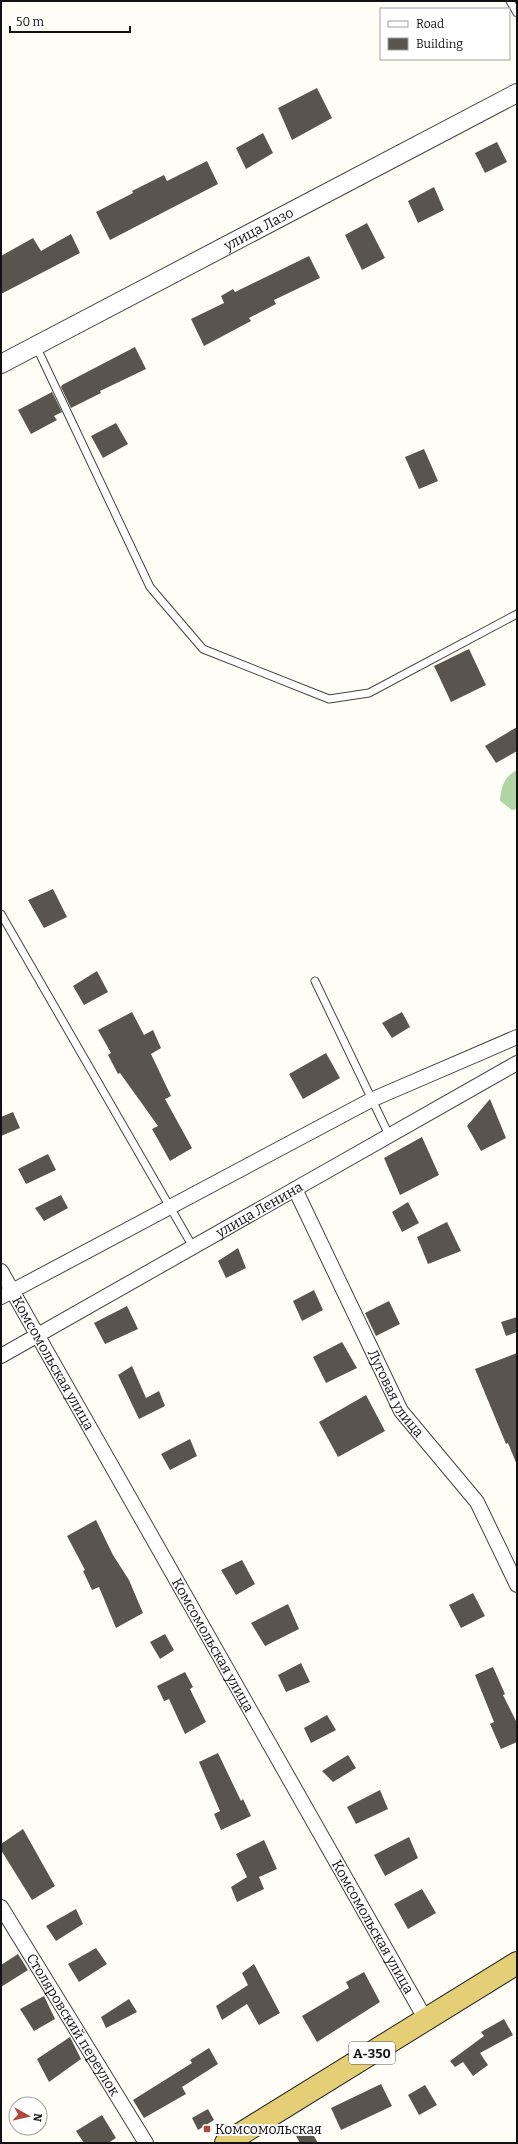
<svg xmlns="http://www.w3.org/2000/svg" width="518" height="2144" viewBox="0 0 518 2144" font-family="Bitter,serif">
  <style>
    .forest { fill: #b0d4a3 }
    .building { fill: #58544e }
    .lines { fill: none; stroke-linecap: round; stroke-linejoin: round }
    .service-casing { stroke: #444; stroke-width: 9 }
    .minor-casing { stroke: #444; stroke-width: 16 }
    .tertiary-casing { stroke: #444; stroke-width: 20 }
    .trunk-casing { stroke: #222; stroke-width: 24 }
    .service { stroke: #fff; stroke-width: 7 }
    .minor { stroke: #fff; stroke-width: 14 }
    .tertiary { stroke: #fff; stroke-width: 18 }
    .trunk { stroke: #e4ce76; stroke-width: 22 }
    .poi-dot { fill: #b04b39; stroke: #fff; stroke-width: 1.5 }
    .labels { text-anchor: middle; stroke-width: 4; stroke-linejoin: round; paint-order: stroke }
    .shield { fill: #fff; stroke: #585858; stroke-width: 1 }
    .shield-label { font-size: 13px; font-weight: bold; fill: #111 }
    .street-label { font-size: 14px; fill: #111; stroke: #fff }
    .poi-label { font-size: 14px; fill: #111; stroke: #fff; text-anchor: start }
  </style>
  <rect width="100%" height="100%" fill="#fefef6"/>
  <!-- forest -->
  <path class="forest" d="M517,770V809L512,810L500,801C501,787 504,777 517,770Z"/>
  <!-- building -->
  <g class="building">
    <polygon points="317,88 332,118 292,140 278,108"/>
    <polygon points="263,133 273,153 246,169 236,148"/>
    <polygon points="497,142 507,162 485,173 475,153"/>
    <polygon points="207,161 218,184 110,240 96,212 133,193 132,191 164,175 167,181"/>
    <polygon points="434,187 444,210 418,223 408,201"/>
    <polygon points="367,223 385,258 362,270 345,235"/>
    <polygon points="71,234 80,253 1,294 1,256 33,238 41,251"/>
    <polygon points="309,256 320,278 274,300 276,304 249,318 251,321 204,346 191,319 224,303 221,296 233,289 235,292"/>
    <polygon points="135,347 146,369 100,391 101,393 71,408 61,387 62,385"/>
    <polygon points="52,392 62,412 54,416 57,420 31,434 18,410"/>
    <polygon points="116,423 128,444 103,458 91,436"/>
    <polygon points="424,449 438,481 419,489 405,457"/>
    <polygon points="469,649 486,685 451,702 434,666"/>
    <polygon points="517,727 517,751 496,763 485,746"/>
    <polygon points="53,889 67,917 44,928 28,900"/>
    <polygon points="97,971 108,992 84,1005 73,986"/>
    <polygon points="132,1012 144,1035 153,1030 161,1048 151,1054 171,1096 165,1099 192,1148 170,1161 152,1129 158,1126 120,1073 118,1074 108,1055 111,1053 98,1030"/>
    <polygon points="402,1012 410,1027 392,1038 382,1023"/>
    <polygon points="326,1053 340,1078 303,1099 289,1074"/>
    <polygon points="490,1099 506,1138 481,1151 467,1126"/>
    <polygon points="13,1112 20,1128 1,1136 1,1117"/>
    <polygon points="422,1137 439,1175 400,1195 384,1158"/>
    <polygon points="48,1154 56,1170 26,1184 18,1169"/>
    <polygon points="61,1195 68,1208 44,1221 35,1208"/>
    <polygon points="408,1202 419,1223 402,1232 392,1212"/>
    <polygon points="447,1222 461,1251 428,1264 417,1237"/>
    <polygon points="238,1248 246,1268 226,1278 218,1261"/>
    <polygon points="314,1290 323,1310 302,1321 293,1301"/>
    <polygon points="389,1301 400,1324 376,1336 365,1313"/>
    <polygon points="127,1306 138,1329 105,1344 94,1323"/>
    <polygon points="517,1317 517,1332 506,1336 501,1322"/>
    <polygon points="342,1342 357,1368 326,1383 313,1357"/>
    <polygon points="517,1353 517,1465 508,1443 506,1444 475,1369"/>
    <polygon points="132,1366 146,1398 159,1391 165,1406 139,1419 118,1375"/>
    <polygon points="366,1395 385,1431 338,1457 319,1422"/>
    <polygon points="190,1439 197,1456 170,1470 161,1454"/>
    <polygon points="96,1520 113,1555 129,1580 143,1613 116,1628 99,1587 92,1590 83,1571 85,1570 67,1536"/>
    <polygon points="242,1560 255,1584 236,1595 221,1570"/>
    <polygon points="473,1593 485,1616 461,1628 449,1605"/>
    <polygon points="288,1604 299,1629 265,1646 251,1623"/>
    <polygon points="165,1634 174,1650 160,1659 150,1642"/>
    <polygon points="301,1663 310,1682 286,1692 278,1675"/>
    <polygon points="493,1667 505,1694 503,1695 517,1723 517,1742 501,1749 490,1724 494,1722 475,1675"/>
    <polygon points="185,1672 193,1687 190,1689 206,1722 185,1734 169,1699 164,1701 157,1686"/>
    <polygon points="327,1715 336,1730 311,1743 304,1728"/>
    <polygon points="218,1753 241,1801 243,1799 251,1816 221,1830 214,1814 220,1811 199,1762"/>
    <polygon points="348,1755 356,1768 333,1782 322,1771"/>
    <polygon points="380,1790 388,1809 356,1824 347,1807"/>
    <polygon points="23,1829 55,1886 32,1900 1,1850 1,1844"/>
    <polygon points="409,1837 418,1858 385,1876 374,1855"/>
    <polygon points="264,1840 277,1869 259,1877 264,1889 237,1902 231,1887 247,1877 236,1854"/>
    <polygon points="422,1889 436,1913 408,1929 394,1904"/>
    <polygon points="76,1909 83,1924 56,1941 46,1926"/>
    <polygon points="96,1948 107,1964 79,1982 68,1964"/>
    <polygon points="18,1954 28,1970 1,1987 1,1965"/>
    <polygon points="254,1964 280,2013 259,2025 247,2004 222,2020 216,2006 248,1985 242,1973"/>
    <polygon points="364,1972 380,2002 317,2042 302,2016 349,1988 346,1982"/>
    <polygon points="44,1996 55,2019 34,2031 20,2009"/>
    <polygon points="129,1999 137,2012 106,2028 101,2017"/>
    <polygon points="504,2019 513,2035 480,2053 488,2065 473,2076 463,2062 455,2067 450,2061 484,2036 481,2032"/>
    <polygon points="70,2037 81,2059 49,2082 37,2059"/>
    <polygon points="209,2048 218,2064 182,2087 186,2094 144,2118 133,2100 192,2063 190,2060"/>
    <polygon points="381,2084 392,2106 341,2130 331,2108"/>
    <polygon points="425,2085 437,2105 419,2115 408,2095"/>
    <polygon points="208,2109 214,2120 198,2130 192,2118"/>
    <polygon points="102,2115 116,2138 108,2143 84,2143 76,2131"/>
    <polygon points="307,2124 318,2143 300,2143 294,2132"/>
  </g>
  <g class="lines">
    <defs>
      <g id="service">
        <polyline points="510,1 517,13"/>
        <polyline points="36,346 150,587 203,649 329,699 369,693 517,614"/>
        <polyline points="1,914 193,1247"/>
        <polyline points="315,981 389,1135"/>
      </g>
      <g id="minor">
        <path id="s1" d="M295,1189L401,1411L477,1502L517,1585"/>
        <path id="s2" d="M1,1271L426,2020"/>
        <polyline points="1,1297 371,1100 517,1037"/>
        <path id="s3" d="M1,1356L517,1063"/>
        <path id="s4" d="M1,1907L146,2143"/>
      </g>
      <g id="tertiary">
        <path id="s5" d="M1,364L517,93"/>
      </g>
      <polyline id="trunk" points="226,2143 517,1963"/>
    </defs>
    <!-- service casing -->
    <use href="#service" class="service-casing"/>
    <!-- minor casing -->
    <use href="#minor" class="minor-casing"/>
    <!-- tertiary casing -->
    <use href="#tertiary" class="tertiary-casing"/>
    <!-- trunk casing -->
    <use href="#trunk" class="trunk-casing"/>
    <!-- service -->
    <use href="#service" class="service"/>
    <!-- minor -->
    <use href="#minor" class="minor"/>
    <!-- tertiary -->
    <use href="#tertiary" class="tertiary"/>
    <!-- trunk -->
    <use href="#trunk" class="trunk"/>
  </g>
  <!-- markers -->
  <rect class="poi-dot" x="203" y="2125" width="8" height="8" rx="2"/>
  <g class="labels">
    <!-- shield labels -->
    <rect class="shield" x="349" y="2042" width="46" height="22" rx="3"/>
    <g class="shield-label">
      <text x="372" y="2058">А-350</text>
    </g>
    <!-- street labels -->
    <g class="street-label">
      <text dy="5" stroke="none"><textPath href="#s5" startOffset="291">улица Лазо</textPath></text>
      <text dy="5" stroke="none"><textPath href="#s3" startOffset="297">улица Ленина</textPath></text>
      <text dy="5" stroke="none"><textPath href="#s2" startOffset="106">Комсомольская улица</textPath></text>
      <text dy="5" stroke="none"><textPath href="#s1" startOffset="228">Луговая улица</textPath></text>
      <text dy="5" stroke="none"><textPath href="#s2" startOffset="430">Комсомольская улица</textPath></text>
      <text dy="5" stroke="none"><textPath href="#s2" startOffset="754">Комсомольская улица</textPath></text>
      <text dy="5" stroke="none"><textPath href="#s4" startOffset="138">Столяровский переулок</textPath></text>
    </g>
    <!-- poi labels -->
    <g class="poi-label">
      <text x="215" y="2134">Комсомольская</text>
    </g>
  </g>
  <!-- border -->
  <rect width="518" height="2144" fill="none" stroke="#111111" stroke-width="4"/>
  <!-- legend -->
  <rect x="380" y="8" width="130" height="52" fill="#ffffff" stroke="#a0a0a0"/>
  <rect x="388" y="21" width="20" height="6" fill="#ffffff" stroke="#a0a0a0"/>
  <text x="416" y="28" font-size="12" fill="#111111">Road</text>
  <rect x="388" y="38" width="20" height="12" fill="#58544e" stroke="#a0a0a0"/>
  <text x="416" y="48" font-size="12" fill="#111111">Building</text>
  <!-- north arrow -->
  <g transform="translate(28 2116) rotate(98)"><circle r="19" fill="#ffffff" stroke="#a0a0a0"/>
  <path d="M0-3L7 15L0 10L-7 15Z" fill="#b04b39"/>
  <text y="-6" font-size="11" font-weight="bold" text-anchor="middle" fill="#111111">N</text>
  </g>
  <!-- scale -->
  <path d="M10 26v6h120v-6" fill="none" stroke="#111111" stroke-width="2"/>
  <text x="16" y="26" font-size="12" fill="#111111" stroke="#ffffff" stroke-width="3" paint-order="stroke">50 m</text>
</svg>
